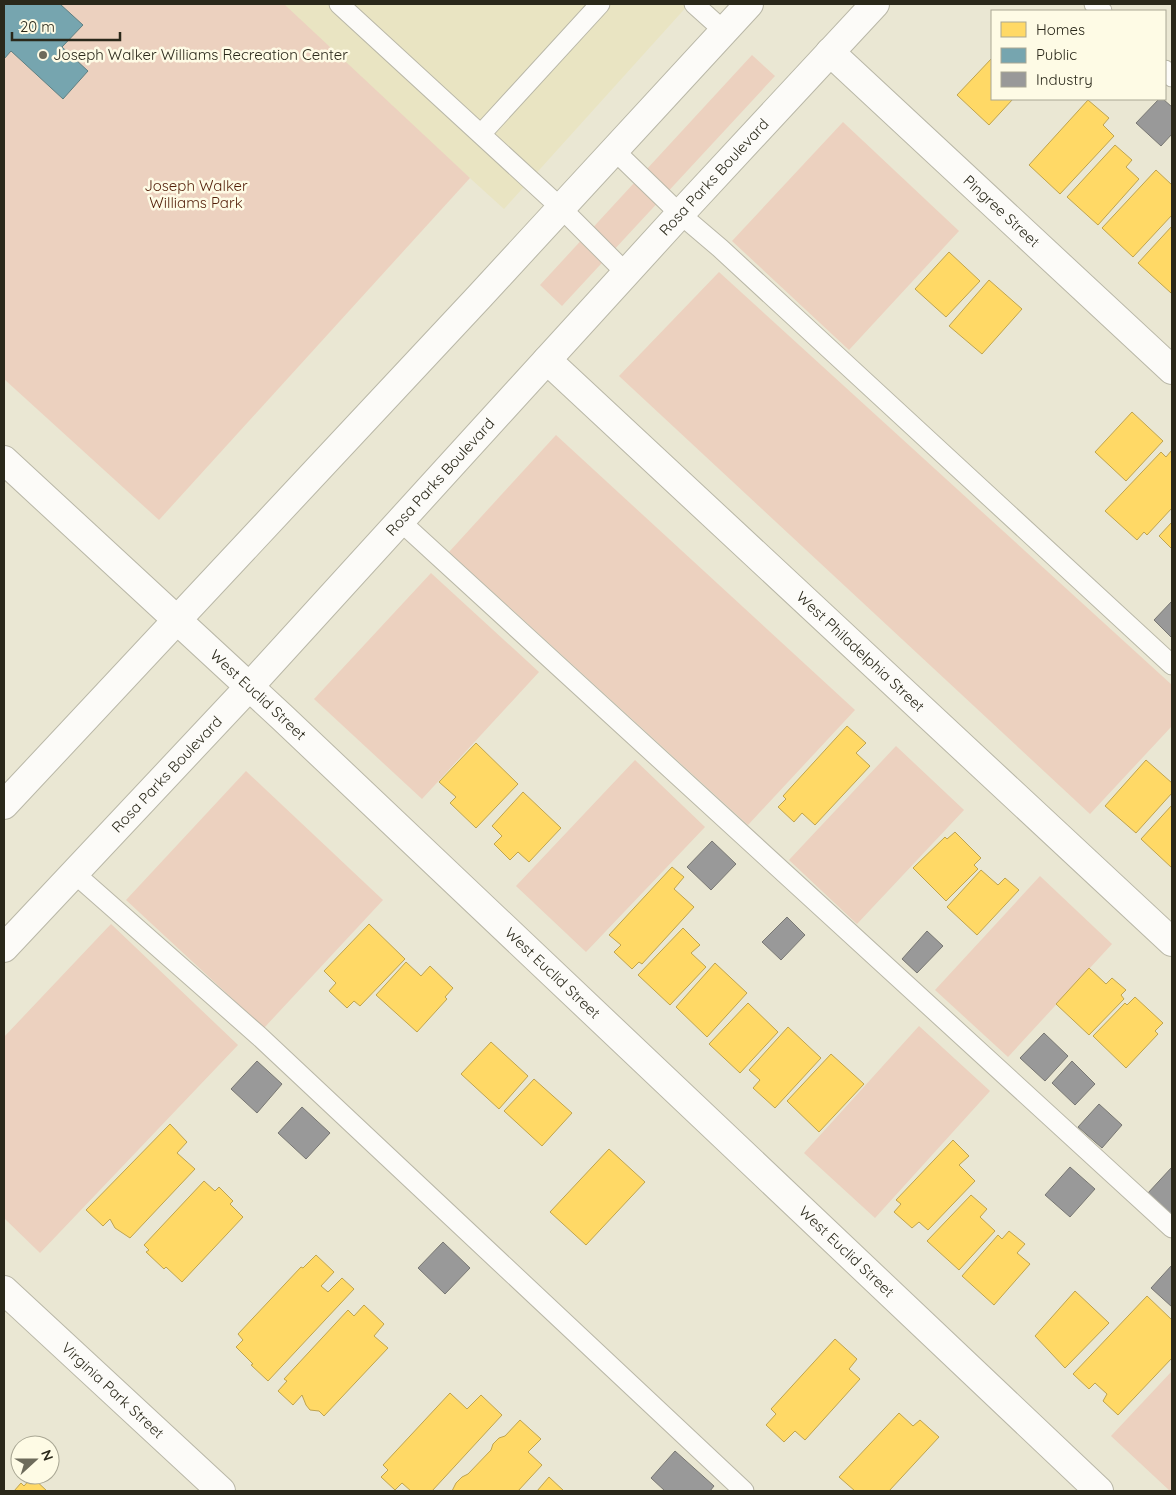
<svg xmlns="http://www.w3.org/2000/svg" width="1176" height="1495" viewBox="0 0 1176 1495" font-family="Quicksand,sans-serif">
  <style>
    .built { fill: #e9e4c2 }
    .green { fill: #ecd1bf }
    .homes { fill: #ffd966; stroke: #bfa44f }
    .public { fill: #76a5af; stroke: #5f8082 }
    .industry { fill: #999; stroke: #787773 }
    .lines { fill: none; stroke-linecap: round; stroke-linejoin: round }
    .lane-casing { stroke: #b9b7a7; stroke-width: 21 }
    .street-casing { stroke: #b9b7a7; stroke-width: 30 }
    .secondary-casing { stroke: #b9b7a7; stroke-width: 30 }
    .lane { stroke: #fcfbf8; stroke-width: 19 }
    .street { stroke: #fcfbf8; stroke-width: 28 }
    .secondary { stroke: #fcfbf8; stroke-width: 28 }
    .poi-dot { fill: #6d6b5b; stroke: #fefbe5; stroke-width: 2 }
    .labels { text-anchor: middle; stroke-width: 5; stroke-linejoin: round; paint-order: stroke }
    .poi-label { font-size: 15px; fill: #2a281a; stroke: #fefbe5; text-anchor: start }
    .street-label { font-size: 15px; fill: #2a281a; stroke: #fefbe5 }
    .park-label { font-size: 15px; fill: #521e08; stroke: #fefbe5 }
  </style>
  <rect width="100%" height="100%" fill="#eae7d3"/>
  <!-- built -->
  <polygon class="built" points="278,4 689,4 504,209"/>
  <!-- green -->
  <g class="green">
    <polygon points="4,4 284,4 470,178 159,520 4,379"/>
    <polygon points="752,55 775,76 562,306 540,285"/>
    <polygon points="843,122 959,231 849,350 732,241"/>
    <polygon points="719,272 1172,685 1172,726 1090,814 619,376"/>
    <polygon points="556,435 855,710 748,825 449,552"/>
    <polygon points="431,573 539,672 422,799 314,699"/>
    <polygon points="896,746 964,810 857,924 789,860"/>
    <polygon points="635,760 705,827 586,952 516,886"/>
    <polygon points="246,771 383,900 264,1028 126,900"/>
    <polygon points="1040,876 1112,944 1008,1057 935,990"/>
    <polygon points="111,924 238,1045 40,1253 4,1218 4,1037"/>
    <polygon points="919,1026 990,1091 875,1218 804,1153"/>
    <polygon points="1172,1371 1172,1491 1170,1491 1111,1436"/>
  </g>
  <!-- homes -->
  <g class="homes">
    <polygon points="992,58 992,99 1013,99 989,125 957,95"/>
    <polygon points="1088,100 1109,118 1103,125 1114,136 1060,194 1029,165"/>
    <polygon points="1115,145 1132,160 1126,167 1139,179 1098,225 1067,197"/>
    <polygon points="1156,170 1172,185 1172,215 1133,257 1102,228"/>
    <polygon points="1172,226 1172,292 1171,293 1138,263"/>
    <polygon points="949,252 980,281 946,317 915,289"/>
    <polygon points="989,280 1022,309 982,354 949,326"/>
    <polygon points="1132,412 1163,441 1126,481 1095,452"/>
    <polygon points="1172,450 1172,508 1147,535 1144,532 1137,540 1105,511 1161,452 1166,457"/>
    <polygon points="1172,522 1172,549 1159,536"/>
    <polygon points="847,726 866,743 856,753 870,766 815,825 802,813 794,822 778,807 786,799 783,796"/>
    <polygon points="476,743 518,784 476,828 450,803 456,797 439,782"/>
    <polygon points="1146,760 1172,783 1172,793 1136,833 1105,806"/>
    <polygon points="523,792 561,828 529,862 518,852 510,860 494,844 502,836 492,826"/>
    <polygon points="1172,805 1172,868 1141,839"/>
    <polygon points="955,832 981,858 974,865 978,869 946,901 913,868 945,837 947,839"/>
    <polygon points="672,867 684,877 674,889 694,907 642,964 639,962 632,969 614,952 621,945 609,935"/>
    <polygon points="981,870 998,885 1005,878 1019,890 977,935 947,907"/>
    <polygon points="369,924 405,959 360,1006 354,1001 347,1008 329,991 336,983 324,971"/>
    <polygon points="683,928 700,945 691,953 706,967 670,1005 638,975"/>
    <polygon points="406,962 421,976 430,966 453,988 445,997 447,999 417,1032 376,995"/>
    <polygon points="715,963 747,993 707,1037 676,1007"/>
    <polygon points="1089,968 1106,984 1112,978 1126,990 1121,995 1124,999 1089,1035 1056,1004"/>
    <polygon points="1135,997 1163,1023 1155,1031 1158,1034 1126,1068 1093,1036 1125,1003 1127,1005"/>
    <polygon points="748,1003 778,1032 740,1073 709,1044"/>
    <polygon points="788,1027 821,1058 775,1108 753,1088 760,1080 749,1070"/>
    <polygon points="491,1042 528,1076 499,1109 461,1074"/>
    <polygon points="831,1054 864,1084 819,1132 787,1101"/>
    <polygon points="534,1079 572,1113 542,1146 504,1111"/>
    <polygon points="170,1124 187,1142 177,1153 195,1169 130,1238 115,1228 110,1219 103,1226 86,1210"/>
    <polygon points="953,1140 969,1156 959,1165 975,1181 928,1230 919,1222 912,1228 894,1212 901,1204 896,1200"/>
    <polygon points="609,1149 645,1182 586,1245 550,1212"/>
    <polygon points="204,1181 215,1191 219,1187 233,1201 230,1204 243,1217 182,1282 166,1267 164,1269 146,1252 149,1250 144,1245"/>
    <polygon points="971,1195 987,1209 980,1217 995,1231 959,1270 927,1241"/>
    <polygon points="1009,1231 1025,1244 1017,1253 1030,1264 994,1305 962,1276 998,1235 1002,1239"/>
    <polygon points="316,1255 334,1272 321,1286 328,1292 342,1278 354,1289 268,1381 251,1365 253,1364 236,1347 243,1340 238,1334 301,1267 303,1268"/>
    <polygon points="1075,1291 1109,1323 1065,1368 1035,1336"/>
    <polygon points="1147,1296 1172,1320 1172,1358 1118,1415 1103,1401 1107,1394 1095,1383 1089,1389 1073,1374"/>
    <polygon points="364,1305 384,1324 374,1336 388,1348 324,1416 319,1411 310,1410 306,1405 302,1395 293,1405 278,1391 287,1381 284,1379 348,1310 354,1316"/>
    <polygon points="835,1339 857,1359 849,1369 860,1379 805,1440 795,1431 784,1442 766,1425 776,1414 771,1409"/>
    <polygon points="450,1393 467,1409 481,1395 502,1415 432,1491 411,1491 402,1483 395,1490 381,1477 388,1470 383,1465"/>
    <polygon points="899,1413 913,1426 920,1420 939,1437 889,1491 855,1491 839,1477"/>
    <polygon points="520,1420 541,1439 528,1452 542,1465 518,1491 452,1491 456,1483 462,1477 468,1474 491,1450 493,1444 499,1438 505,1436"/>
    <polygon points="32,1477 47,1491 14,1491 21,1483 24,1486"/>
    <polygon points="549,1477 564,1491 537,1491"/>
  </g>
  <!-- public -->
  <polygon class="public" points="4,4 60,4 83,25 62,47 88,71 63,99 11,51 4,59"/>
  <!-- industry -->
  <g class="industry">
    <polygon points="1159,99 1163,99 1172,107 1172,134 1161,146 1136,123"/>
    <polygon points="1172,601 1172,638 1154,620"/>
    <polygon points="712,841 736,864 711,890 687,867"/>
    <polygon points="787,917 805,935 781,960 762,942"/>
    <polygon points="927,931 943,946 917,973 902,959"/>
    <polygon points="1044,1033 1068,1056 1045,1081 1020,1058"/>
    <polygon points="257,1061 282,1084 257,1113 231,1089"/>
    <polygon points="1072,1061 1095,1084 1075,1105 1052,1083"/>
    <polygon points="1099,1104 1122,1125 1102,1148 1078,1127"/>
    <polygon points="302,1107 330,1133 306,1159 278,1133"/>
    <polygon points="1070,1167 1095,1189 1070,1217 1045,1195"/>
    <polygon points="1172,1167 1172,1217 1147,1194"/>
    <polygon points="443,1242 470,1268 445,1294 418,1268"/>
    <polygon points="1172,1265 1172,1307 1151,1288"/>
    <polygon points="675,1451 714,1486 710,1491 665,1491 651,1478"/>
  </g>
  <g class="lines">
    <defs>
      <g id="lane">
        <polyline points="339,4 561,208 626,273"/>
        <polyline points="694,4 724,31"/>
        <polyline points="1094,4 1102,11"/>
        <polyline points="1165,70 1172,77"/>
        <polyline points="481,134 600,4"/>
        <polyline points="614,150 680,214 720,248 1172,665"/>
        <polyline points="400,521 1172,1228"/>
        <polyline points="74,873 259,1036 744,1491"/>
      </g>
      <g id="street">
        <path id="s1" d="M830,52L1172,370"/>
        <path id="s2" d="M547,360L1172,942"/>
        <path id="s3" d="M4,460L283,718L1099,1491"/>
        <path id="s4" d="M4,1290L221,1491"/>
      </g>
      <g id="secondary">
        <polyline points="4,805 479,297 749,4"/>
        <path id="s5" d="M4,948L249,687L680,214L875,4"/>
      </g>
    </defs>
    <!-- lane casing -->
    <use href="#lane" class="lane-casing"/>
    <!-- street casing -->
    <use href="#street" class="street-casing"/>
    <!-- secondary casing -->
    <use href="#secondary" class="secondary-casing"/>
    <!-- lane -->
    <use href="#lane" class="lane"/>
    <!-- street -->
    <use href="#street" class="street"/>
    <!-- secondary -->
    <use href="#secondary" class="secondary"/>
  </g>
  <!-- markers -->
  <circle class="poi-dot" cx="43" cy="55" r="5"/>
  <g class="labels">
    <!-- poi labels -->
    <g class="poi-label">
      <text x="53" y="60">Joseph Walker Williams Recreation Center</text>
    </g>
    <!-- street labels -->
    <g class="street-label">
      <text dy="5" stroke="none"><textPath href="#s5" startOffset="1048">Rosa Parks Boulevard</textPath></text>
      <text dy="5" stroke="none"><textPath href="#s1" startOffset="234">Pingree Street</textPath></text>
      <text dy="5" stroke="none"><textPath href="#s5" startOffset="642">Rosa Parks Boulevard</textPath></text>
      <text dy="5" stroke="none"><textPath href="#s2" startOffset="428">West Philadelphia Street</textPath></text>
      <text dy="5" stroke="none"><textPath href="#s3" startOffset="346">West Euclid Street</textPath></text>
      <text dy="5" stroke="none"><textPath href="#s5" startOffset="238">Rosa Parks Boulevard</textPath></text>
      <text dy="5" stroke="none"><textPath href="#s3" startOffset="751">West Euclid Street</textPath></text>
      <text dy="5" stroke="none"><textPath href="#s3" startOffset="1156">West Euclid Street</textPath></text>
      <text dy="5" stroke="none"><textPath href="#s4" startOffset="148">Virginia Park Street</textPath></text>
    </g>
    <!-- park labels -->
    <g class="park-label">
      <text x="196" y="191">Joseph Walker<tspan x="196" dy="17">Williams Park</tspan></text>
    </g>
  </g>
  <!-- border -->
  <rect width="1176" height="1495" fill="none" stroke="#2a281a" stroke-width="10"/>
  <!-- legend -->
  <rect x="991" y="10" width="175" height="90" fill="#fefbe5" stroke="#a9a794"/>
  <rect x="1001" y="22" width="25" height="15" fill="#ffd966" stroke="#a9a794"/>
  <text x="1036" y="35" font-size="15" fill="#2a281a">Homes</text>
  <rect x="1001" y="48" width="25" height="15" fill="#76a5af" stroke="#a9a794"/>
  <text x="1036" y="60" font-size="15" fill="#2a281a">Public</text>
  <rect x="1001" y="72" width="25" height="15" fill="#999999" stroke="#a9a794"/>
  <text x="1036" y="85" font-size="15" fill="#2a281a">Industry</text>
  <!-- north arrow -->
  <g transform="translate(35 1460) rotate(69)"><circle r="24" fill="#fefbe5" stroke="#a9a794"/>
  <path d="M0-4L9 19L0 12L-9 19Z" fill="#6d6b5b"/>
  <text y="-8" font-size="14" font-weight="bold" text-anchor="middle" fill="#2a281a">N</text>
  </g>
  <!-- scale -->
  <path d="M12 32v8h108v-8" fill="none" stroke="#2a281a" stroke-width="2.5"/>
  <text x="20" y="32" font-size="15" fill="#2a281a" stroke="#fefbe5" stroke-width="4" paint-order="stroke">20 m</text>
</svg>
